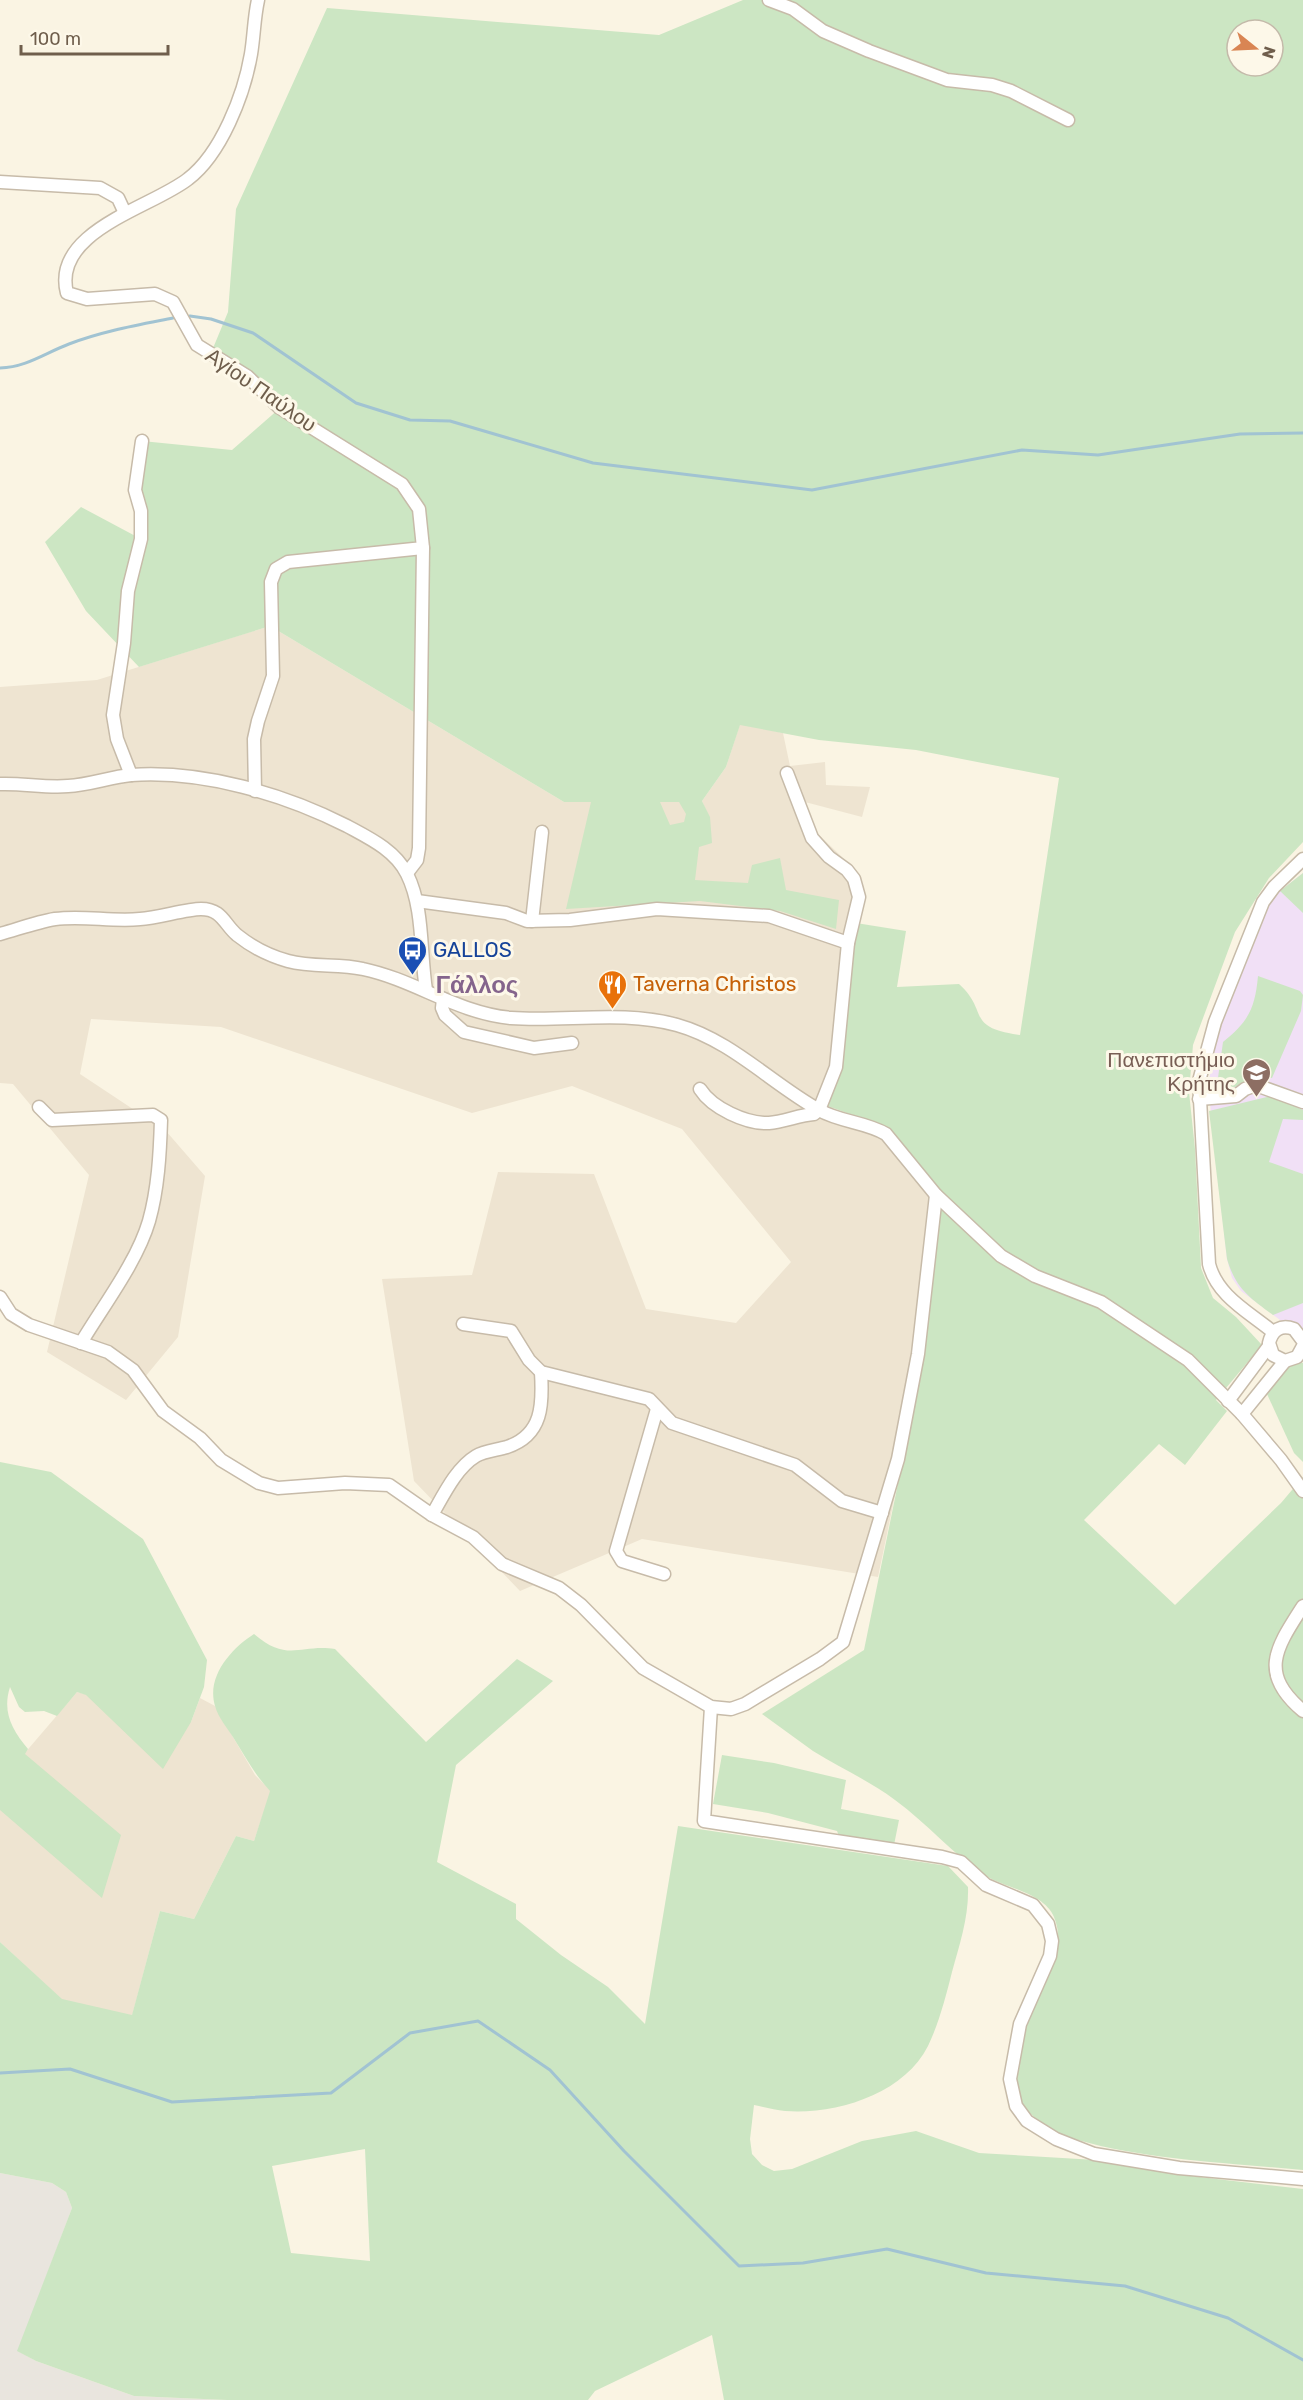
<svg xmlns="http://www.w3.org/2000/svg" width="1303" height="2400" viewBox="0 0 1303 2400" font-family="Rubik,sans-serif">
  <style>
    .residential { fill: #eee4d1 }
    .industrial { fill: #e9e5de }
    .education { fill: #f1e0f6 }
    .green { fill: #cce6c3; fill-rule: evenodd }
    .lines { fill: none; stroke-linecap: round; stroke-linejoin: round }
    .stream { stroke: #a1c3d2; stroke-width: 3 }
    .minor-casing { stroke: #c7bba9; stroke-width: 15 }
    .minor { stroke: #fff; stroke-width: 12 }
    .labels { text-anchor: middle; stroke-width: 6; stroke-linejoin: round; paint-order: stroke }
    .street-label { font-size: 21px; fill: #6f5e4c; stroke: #fdf8e9 }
    .transit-label { font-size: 21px; fill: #164399; stroke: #fdf8e9; text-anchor: start }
    .food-label { font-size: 21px; fill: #c56008; stroke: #fdf8e9; text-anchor: start }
    .education-label { font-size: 21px; fill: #785e54; stroke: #fdf8e9; text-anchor: end }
    .quarter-label { font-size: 24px; font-weight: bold; fill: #84648c; stroke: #fdf8e9 }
  </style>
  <rect width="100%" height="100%" fill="#faf4e3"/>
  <!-- residential -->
  <g class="residential">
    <polygon points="270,626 564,802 679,802 709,817 702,801 726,767 740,724 783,733 790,766 825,762 826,785 870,787 862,817 805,802 816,832 842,857 859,882 833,1109 860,1116 891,1129 941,1192 924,1356 878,1577 642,1539 520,1591 414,1481 382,1279 472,1275 498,1172 594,1174 646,1309 736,1323 791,1262 682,1129 572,1086 472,1113 221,1027 91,1019 80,1074 166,1131 205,1176 178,1337 126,1400 47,1352 89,1175 13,1084 0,1083 0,687 97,680"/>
    <polygon points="77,1692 191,1722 200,1698 215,1706 255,1775 271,1791 254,1841 236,1836 194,1919 160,1911 132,2016 62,2000 0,1942 0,1782"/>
  </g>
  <!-- industrial -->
  <polygon class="industrial" points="0,2173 52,2183 66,2192 72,2208 18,2351 36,2361 134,2396 227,2400 0,2400"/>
  <!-- education -->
  <polygon class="education" points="1303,873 1303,1337 1241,1291 1232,1278 1227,1259 1208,1085 1220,1023 1267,908 1280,891"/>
  <!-- green -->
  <g class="green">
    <path d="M743,0H1303V842L1269,878L1235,932L1193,1045L1189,1092L1195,1149L1201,1268L1213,1298L1236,1317L1262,1345L1216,1400L1227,1411L1185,1465L1159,1444L1084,1520L1175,1605L1281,1503L1303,1477V2170C1231,2163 1147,2160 1078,2140C1058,2135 1029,2119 1020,2099C1009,2072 1024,2032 1033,2007C1044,1976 1068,1952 1054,1917C1044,1893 1006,1888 986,1876C953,1855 927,1823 895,1800C870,1781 840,1768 813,1751C796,1739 779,1726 762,1714L864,1650L924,1356L941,1192L891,1129L825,1105L856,923L906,931L897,987L959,984C990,1012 964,1027 1020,1035L1059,778L916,750L819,740L740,725L726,767L702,801L710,817L712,843L699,847L695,880L748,883L752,865L780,858L786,890L839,900L836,929L780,911L700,901L566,909L591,802H564L270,626L139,667L86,611L45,542L81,507L141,539L142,441L232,450L280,408L211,353L228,312L236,209L327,8L659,35ZM1237,30H1273V66H1237ZM660,802H679L686,814L684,822L670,825Z"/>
    <polygon points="1303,873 1303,913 1280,891"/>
    <path d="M1258,976L1300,991L1303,995L1301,1011L1272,1078L1254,1076L1230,1090L1217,1085L1223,1042C1249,1021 1255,1008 1258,976Z"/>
    <path d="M1271,1096L1303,1110V1120L1283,1119L1269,1162L1303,1174V1303L1273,1315C1249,1297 1236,1289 1227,1259L1209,1111Z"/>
    <polygon points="1297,1361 1303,1363 1303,1462 1294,1453 1267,1394 1286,1365"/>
    <path d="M0,1462L51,1472L143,1539L207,1660L204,1687L191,1722L163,1769L86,1695L77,1692L57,1716L44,1711L25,1712L19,1707L10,1687C2,1712 12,1730 28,1749L25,1754L121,1835L102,1898L0,1810Z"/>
    <path d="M254,1634C288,1663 299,1644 335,1649L426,1742L517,1659L553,1681L456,1765L437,1862L516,1904V1919L561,1955L608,1987L645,2024L678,1826L948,1866L968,1887C969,1916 960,1943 952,1972C946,1996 939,2023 928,2046C904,2094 836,2115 785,2111C775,2110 764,2107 754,2105L750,2139L752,2154L762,2165L774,2171L792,2169L862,2141L916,2131L979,2153L1096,2160L1174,2174L1303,2189V2400H724L712,2335L595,2391L588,2400H227L134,2396L36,2361L17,2351L72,2208L66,2192L52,2183L0,2173V1942L62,1999L132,2015L160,1911L194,1919L236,1836L254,1841L270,1791C256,1776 247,1760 236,1742C230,1731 218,1718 215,1706C206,1676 232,1648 254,1634ZM365,2149L370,2261L291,2253L272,2166Z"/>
    <polygon points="722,1755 774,1763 846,1780 841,1809 899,1820 894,1845 839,1836 837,1831 768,1813 713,1804"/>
  </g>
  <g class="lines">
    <!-- stream -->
    <g class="stream">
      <polyline points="190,316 211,319 253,333 356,403 410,420 450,421 593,463 812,490 1022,450 1098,455 1240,434 1303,433"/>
      <path d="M0,368C27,367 45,353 69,344C103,331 138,325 173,318"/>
      <polyline points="0,2073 70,2069 172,2102 331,2093 410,2033 478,2021 550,2070 624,2151 739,2266 803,2263 887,2249 986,2273 1125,2286 1228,2318 1303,2360"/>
    </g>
    <defs>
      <g id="minor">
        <polyline points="769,0 793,9 823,31 869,51 947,80 992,85 1011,91 1068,120"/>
        <polyline points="0,182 100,188 118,198 125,213"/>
        <polyline points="131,775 117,739 113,715 124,643 128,591 141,539 141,511 135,490 142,441"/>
        <path d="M0,784C23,783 45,788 68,786C89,785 110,777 131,775C203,770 284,794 347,826C369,838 395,850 407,874C424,908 420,952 426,990"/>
        <path d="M255,791L254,739L258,721L273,676L271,582L276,569L288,562L423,548L419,509L402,484L280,408L247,376L197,345L173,302L155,294L87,299L67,293C51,231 153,207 188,179C221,154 244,95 251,54C254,36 254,18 258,0"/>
        <polyline points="407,873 417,860 419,848 423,548"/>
        <polyline points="417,901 506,913 527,921 570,920 657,909 769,916 848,943"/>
        <polyline points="532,921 542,832"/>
        <path d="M0,934C18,929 37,922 55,919C83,915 112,922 140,919C158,918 186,909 201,909C222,909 224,924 237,935C252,947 270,956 288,961C313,968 339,963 363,969C415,980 457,1013 511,1018C565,1022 623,1010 677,1025C731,1040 772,1084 819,1110C840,1122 866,1122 886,1134L936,1195L1001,1256L1035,1276L1101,1302L1188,1360L1242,1414L1281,1460L1303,1491"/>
        <polyline points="443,999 442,1008 445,1015 464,1032 534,1048 572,1043"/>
        <path d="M700,1089C712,1108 746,1124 769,1123C784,1122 799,1115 814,1114L819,1110L836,1067L848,943L859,897L854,879L847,870L829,857L812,838L787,773"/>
        <polyline points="1199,1099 1236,1096 1245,1089 1256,1085 1303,1102"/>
        <path d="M39,1107L52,1120L153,1115L161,1120C160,1154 158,1189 149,1221C137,1262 103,1306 81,1343"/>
        <polyline points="0,1297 11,1314 29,1325 108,1352 133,1370 163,1411 200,1438 221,1460 259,1483 278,1488 345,1483 389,1485 432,1515"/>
        <polyline points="463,1324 511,1331 529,1360 541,1372 649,1399 672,1423 795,1465 842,1501 882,1513"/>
        <path d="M1273,1332C1249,1312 1217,1296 1209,1264L1199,1081L1215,1022L1263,902L1274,887L1303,859"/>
        <path d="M1303,1341L1294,1329C1281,1324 1272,1330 1269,1343L1273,1355L1285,1361L1297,1357L1303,1346"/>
        <path d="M541,1372C543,1404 543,1435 507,1447C497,1450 484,1451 476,1456C456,1468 443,1496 432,1515L473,1537L502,1564L559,1588L581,1605L643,1668L711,1707L731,1709L745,1704L820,1659L843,1642L898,1459L918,1354L936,1195"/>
        <polyline points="1228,1401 1269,1346"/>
        <polyline points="657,1409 616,1551 622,1561 664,1574"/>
        <polyline points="1242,1414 1285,1361"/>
        <path d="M1303,1606C1276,1648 1258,1673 1303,1711"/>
        <polyline points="711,1707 704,1821 942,1857 961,1862 986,1885 1033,1905 1048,1924 1052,1941 1050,1956 1020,2024 1010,2079 1016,2106 1027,2121 1056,2139 1094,2154 1179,2168 1303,2179"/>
      </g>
    </defs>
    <!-- minor casing -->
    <use href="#minor" class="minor-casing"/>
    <!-- minor -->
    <use href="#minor" class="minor"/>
  </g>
  <!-- icons -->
  <defs>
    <symbol id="bus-pin" viewBox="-11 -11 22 30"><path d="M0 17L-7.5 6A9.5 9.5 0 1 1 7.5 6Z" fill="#1a4fb4" stroke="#fdf8e9"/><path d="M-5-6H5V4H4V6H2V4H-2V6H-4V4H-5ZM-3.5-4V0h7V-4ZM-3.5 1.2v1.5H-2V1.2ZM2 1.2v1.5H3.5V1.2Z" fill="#fff"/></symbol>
    <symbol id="restaurant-pin" viewBox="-11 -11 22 30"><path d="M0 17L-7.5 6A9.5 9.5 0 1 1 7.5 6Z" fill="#e8710a" stroke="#fdf8e9"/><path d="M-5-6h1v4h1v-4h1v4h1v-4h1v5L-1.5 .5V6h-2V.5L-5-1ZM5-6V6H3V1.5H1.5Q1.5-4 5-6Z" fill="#fff"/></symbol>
    <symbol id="university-pin" viewBox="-11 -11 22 30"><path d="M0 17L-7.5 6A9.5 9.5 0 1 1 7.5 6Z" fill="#8d6e63" stroke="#fdf8e9"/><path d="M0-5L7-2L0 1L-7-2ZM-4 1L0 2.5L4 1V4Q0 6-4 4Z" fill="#fff"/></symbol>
  </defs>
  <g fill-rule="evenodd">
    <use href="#bus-pin" x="396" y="934" width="33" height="45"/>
    <use href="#restaurant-pin" x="596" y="968" width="33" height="45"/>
    <use href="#university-pin" x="1240" y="1056" width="33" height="45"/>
  </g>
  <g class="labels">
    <!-- street labels -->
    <g class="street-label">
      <text transform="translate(261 390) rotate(35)" y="7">Αγίου Παύλου</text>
    </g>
    <!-- transit labels -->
    <g class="transit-label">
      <text x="433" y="957">GALLOS</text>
    </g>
    <!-- food labels -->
    <g class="food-label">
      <text x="633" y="991">Taverna Christos</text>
    </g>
    <!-- education labels -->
    <g class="education-label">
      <text x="1235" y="1067">Πανεπιστήμιο<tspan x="1235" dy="24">Κρήτης</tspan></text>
    </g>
    <!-- quarter labels -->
    <g class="quarter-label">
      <text x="477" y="993">Γάλλος</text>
    </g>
  </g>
  <!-- north arrow -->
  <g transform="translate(1255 48) rotate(108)"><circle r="28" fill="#fdf8e9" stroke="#c4baaa" stroke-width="1.5"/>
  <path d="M0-4.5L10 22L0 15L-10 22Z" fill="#d98553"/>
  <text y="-9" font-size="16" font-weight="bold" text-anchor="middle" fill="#6f5e4c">N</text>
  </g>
  <!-- scale -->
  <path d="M21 45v9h147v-9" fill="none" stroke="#6f5e4c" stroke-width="3"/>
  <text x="30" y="45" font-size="18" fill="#6f5e4c" stroke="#fdf8e9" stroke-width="4.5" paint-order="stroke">100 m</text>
</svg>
